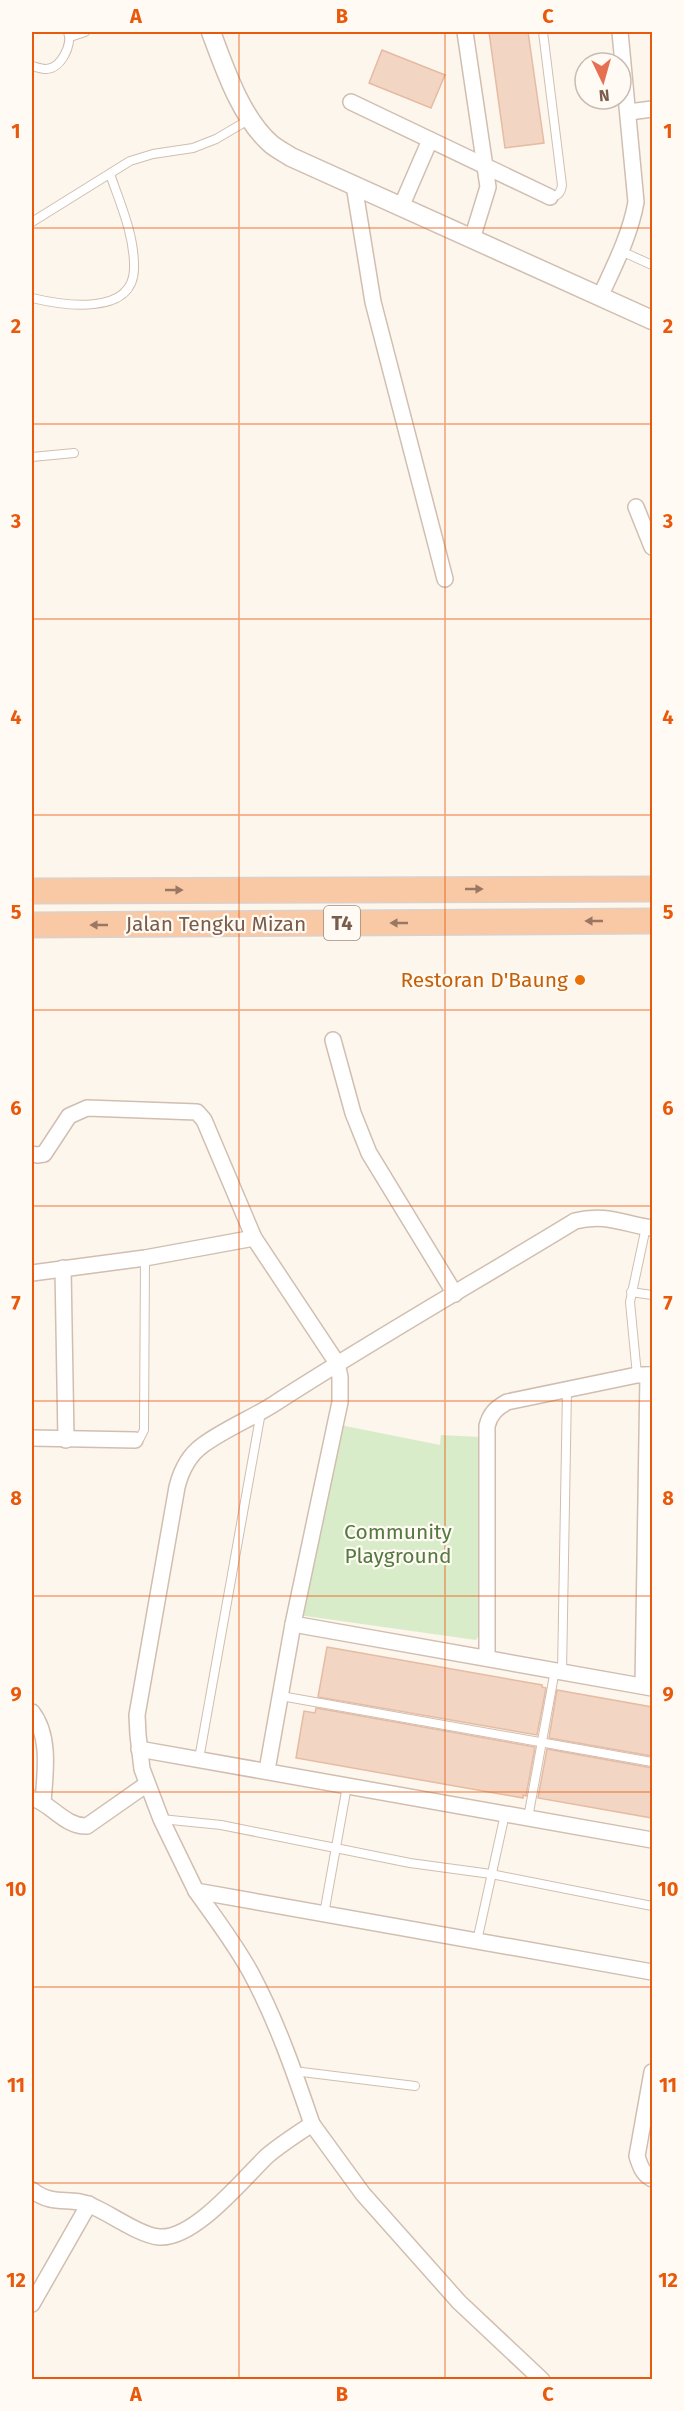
<svg xmlns="http://www.w3.org/2000/svg" width="684" height="2411" viewBox="0 0 684 2411" font-family="'Fira Sans',sans-serif">
  <style>
    .green { fill: #d8ecc9 }
    .building { fill: #f3d5c3; stroke: #e6bba3; stroke-width: 1.5 }
    .lines { fill: none; stroke-linecap: round; stroke-linejoin: round }
    .service-casing { stroke: #d1beb0; stroke-width: 10 }
    .minor-casing { stroke: #d1beb0; stroke-width: 18 }
    .tertiary-casing { stroke: #d1beb0; stroke-width: 21 }
    .trunk-casing { stroke: #dad1cd; stroke-width: 27 }
    .service { stroke: #fff; stroke-width: 8 }
    .minor { stroke: #fff; stroke-width: 15 }
    .tertiary { stroke: #fff; stroke-width: 18 }
    .trunk { stroke: #f9c8a4; stroke-width: 24 }
    .oneway { fill: #9a7763 }
    .grid { fill: none; stroke: #e8590c; stroke-width: 1.5; stroke-opacity: 0.55 }
    .food-dot { fill: #e8710a; stroke: #fffaf3; stroke-width: 2 }
    .labels { text-anchor: middle; stroke-width: 4.5; stroke-linejoin: round; paint-order: stroke }
    .shield { fill: #fffaf3; stroke: #a28b7f; stroke-width: 1.5 }
    .shield-label { font-size: 20px; font-weight: bold; fill: #7a5c4d }
    .street-label { font-size: 21px; fill: #7a5c4d; stroke: #fffaf3 }
    .food-label { font-size: 21px; fill: #c56008; stroke: #fffaf3; text-anchor: end }
    .park-label { font-size: 21px; fill: #537a41; stroke: #fffaf3 }
    .neatline { fill: none; stroke: #e8590c; stroke-width: 2 }
    .grid-label { font-size: 20px; text-anchor: middle; font-weight: bold; fill: #e8590c }
  </style>
  <rect width="100%" height="100%" fill="#fdf6ec"/>
  <!-- green -->
  <polygon class="green" points="340,1425 440,1445 441,1435 481,1437 481,1632 476,1640 298,1615"/>
  <!-- building -->
  <g class="building">
    <polygon points="489,32 528,32 544,143 505,148"/>
    <polygon points="382,50 445,75 431,108 369,83"/>
    <polygon points="327,1647 542,1685 542,1687 546,1688 537,1735 318,1697"/>
    <polygon points="557,1690 652,1707 652,1756 549,1738"/>
    <polygon points="316,1708 535,1747 526,1796 523,1795 523,1798 296,1758 304,1711 315,1713"/>
    <polygon points="547,1749 652,1768 652,1818 538,1798"/>
  </g>
  <g class="lines">
    <defs>
      <g id="service">
        <path d="M543,32L562,185C561,193 558,196 550,197"/>
        <polyline points="70,37 85,32"/>
        <path d="M32,66C36,67 42,69 46,69C61,69 73,44 68,32"/>
        <polyline points="32,222 130,161 153,154 193,148 216,139 250,119"/>
        <polyline points="621,251 652,265"/>
        <path d="M32,298C61,305 133,317 134,269C135,236 120,203 110,174"/>
        <polyline points="32,457 74,453"/>
        <polyline points="631,1292 652,1295"/>
        <polyline points="637,1375 630,1302 646,1227"/>
        <polyline points="135,1440 140,1438 144,1430 145,1258"/>
        <polyline points="562,1672 567,1390"/>
        <polyline points="281,1696 652,1762"/>
        <polyline points="199,1759 261,1412"/>
        <polyline points="528,1818 555,1670"/>
        <polyline points="161,1819 221,1825 410,1863 491,1874 652,1906"/>
        <polyline points="324,1914 347,1786"/>
        <polyline points="477,1941 505,1814"/>
        <polyline points="294,2071 415,2086"/>
      </g>
      <g id="minor">
        <polyline points="465,32 488,187 472,239"/>
        <polyline points="351,102 550,197"/>
        <polyline points="629,112 652,109"/>
        <polyline points="354,185 373,302 445,579"/>
        <polyline points="401,207 430,140"/>
        <path d="M600,297C614,266 630,236 636,202L620,32"/>
        <polyline points="636,507 652,547"/>
        <polyline points="333,1040 353,1113 369,1153 455,1294"/>
        <polyline points="32,1154 37,1155 44,1154 69,1116 87,1108 197,1112 204,1120 254,1238 337,1363 340,1377 340,1402 293,1624 267,1770"/>
        <path d="M652,1228C623,1224 606,1213 575,1221C475,1282 373,1340 274,1404C252,1418 225,1429 203,1445C189,1455 181,1471 177,1487L137,1715L138,1735L142,1769L161,1819L196,1891L652,1972"/>
        <polyline points="63,1268 66,1440"/>
        <polyline points="32,1273 145,1258 254,1238"/>
        <polyline points="32,1438 135,1440"/>
        <polyline points="293,1624 652,1688"/>
        <path d="M487,1658V1426C490,1414 496,1408 507,1402L637,1375H652"/>
        <polyline points="643,1686 648,1375"/>
        <path d="M32,1712C51,1736 45,1774 43,1802"/>
        <polyline points="139,1749 652,1840"/>
        <path d="M32,1798C52,1804 65,1827 87,1826L147,1784"/>
        <path d="M196,1891C215,1918 236,1945 252,1975C277,2022 295,2074 312,2124"/>
        <path d="M652,2072L637,2156C640,2166 643,2174 652,2179"/>
        <path d="M32,2190C55,2208 70,2195 92,2206C111,2214 139,2235 159,2237C194,2240 243,2179 267,2156C281,2144 297,2134 312,2124L363,2194L459,2302L542,2380"/>
        <polyline points="32,2304 89,2204"/>
      </g>
      <path id="tertiary" d="M211,32C224,67 241,118 271,144C277,149 285,153 291,157L652,320"/>
      <g id="trunk">
        <polyline points="32,891 652,889"/>
        <polyline points="32,925 652,921"/>
      </g>
    </defs>
    <!-- service casing -->
    <use href="#service" class="service-casing"/>
    <!-- minor casing -->
    <use href="#minor" class="minor-casing"/>
    <!-- tertiary casing -->
    <use href="#tertiary" class="tertiary-casing"/>
    <!-- trunk casing -->
    <use href="#trunk" class="trunk-casing"/>
    <!-- service -->
    <use href="#service" class="service"/>
    <!-- minor -->
    <use href="#minor" class="minor"/>
    <!-- tertiary -->
    <use href="#tertiary" class="tertiary"/>
    <!-- trunk -->
    <use href="#trunk" class="trunk"/>
  </g>
  <!-- one-way arrows -->
  <defs><path id="oneway-solid" d="M-6-.8H1V-3.2L6.5 0L1 3.2V.8H-6Z" transform="scale(1.5)"/></defs>
  <g class="oneway">
    <use href="#oneway-solid" transform="translate(474 889)"/>
    <use href="#oneway-solid" transform="translate(174 890)"/>
    <use href="#oneway-solid" transform="translate(594 921) rotate(180)"/>
    <use href="#oneway-solid" transform="translate(399 923) rotate(180)"/>
    <use href="#oneway-solid" transform="translate(99 925) rotate(180)"/>
  </g>
  <!-- grid -->
  <path class="grid" d="M239,32V2380M445,32V2380M32,228H652M32,424H652M32,619H652M32,815H652M32,1010H652M32,1206H652M32,1401H652M32,1596H652M32,1792H652M32,1987H652M32,2183H652"/>
  <!-- markers -->
  <circle class="food-dot" cx="580" cy="980" r="6"/>
  <g class="labels">
    <!-- shield labels -->
    <rect class="shield" x="324" y="906" width="36" height="34" rx="4.5"/>
    <g class="shield-label">
      <text x="342" y="930">T4</text>
    </g>
    <!-- street labels -->
    <g class="street-label">
      <text x="216" y="931">Jalan Tengku Mizan</text>
    </g>
    <!-- food labels -->
    <g class="food-label">
      <text x="568" y="987">Restoran D'Baung</text>
    </g>
    <!-- park labels -->
    <g class="park-label">
      <text x="398" y="1539">Community<tspan x="398" dy="24">Playground</tspan></text>
    </g>
  </g>
  <!-- border -->
  <rect width="684" height="2411" fill="none" stroke="#fffaf3" stroke-width="66"/>
  <!-- north arrow -->
  <g transform="translate(603 81) rotate(175)"><circle r="28" fill="#fffaf3" stroke="#cabbb1" stroke-width="1.5"/>
  <path d="M0-4.5L10 22L0 15L-10 22Z" fill="#e76f51"/>
  <text y="-9" font-size="16" font-weight="bold" text-anchor="middle" fill="#7a5c4d">N</text>
  </g>
  <rect x="33" y="33" width="618" height="2345" class="neatline"/>
  <g class="grid-label">
    <text x="136" y="23">A</text>
    <text x="342" y="23">B</text>
    <text x="548" y="23">C</text>
    <text x="16" y="138">1</text>
    <text x="668" y="138">1</text>
    <text x="16" y="333">2</text>
    <text x="668" y="333">2</text>
    <text x="16" y="528">3</text>
    <text x="668" y="528">3</text>
    <text x="16" y="724">4</text>
    <text x="668" y="724">4</text>
    <text x="16" y="919">5</text>
    <text x="668" y="919">5</text>
    <text x="16" y="1115">6</text>
    <text x="668" y="1115">6</text>
    <text x="16" y="1310">7</text>
    <text x="668" y="1310">7</text>
    <text x="16" y="1505">8</text>
    <text x="668" y="1505">8</text>
    <text x="16" y="1701">9</text>
    <text x="668" y="1701">9</text>
    <text x="16" y="1896">10</text>
    <text x="668" y="1896">10</text>
    <text x="16" y="2092">11</text>
    <text x="668" y="2092">11</text>
    <text x="16" y="2287">12</text>
    <text x="668" y="2287">12</text>
    <text x="136" y="2401">A</text>
    <text x="342" y="2401">B</text>
    <text x="548" y="2401">C</text>
  </g>
</svg>
